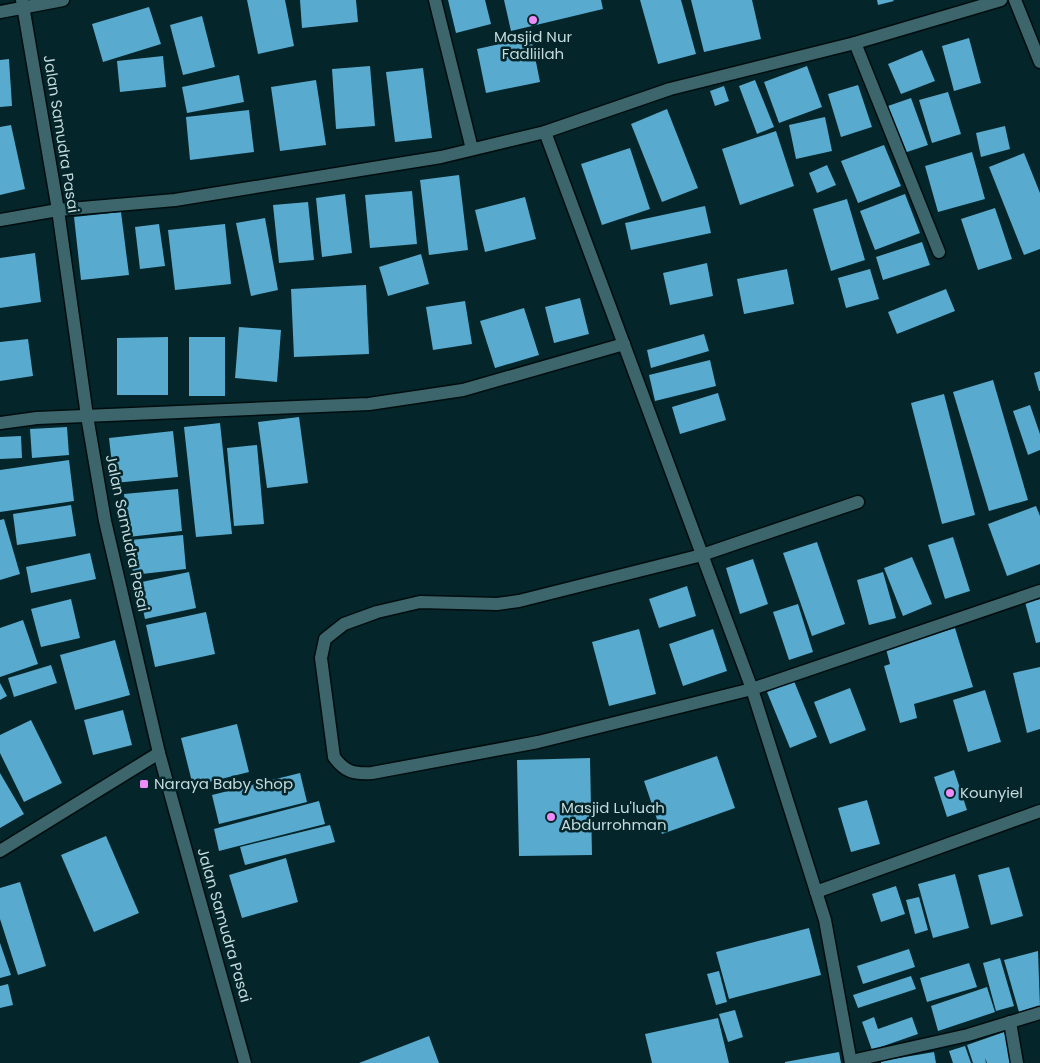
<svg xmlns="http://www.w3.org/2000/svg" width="1040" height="1063" viewBox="0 0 1040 1063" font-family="Poppins,sans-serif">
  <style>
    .building { fill: #58aace }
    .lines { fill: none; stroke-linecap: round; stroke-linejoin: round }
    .lane-casing { stroke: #000d0f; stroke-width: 15 }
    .street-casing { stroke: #000d0f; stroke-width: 15 }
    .secondary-casing { stroke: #000d0f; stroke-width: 15 }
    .lane { stroke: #3c666b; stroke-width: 12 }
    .street { stroke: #3c666b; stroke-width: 12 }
    .secondary { stroke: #3c666b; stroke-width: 12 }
    .poi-dot { fill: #ed8cf9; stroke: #042529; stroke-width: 2 }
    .labels { text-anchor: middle; stroke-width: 5; stroke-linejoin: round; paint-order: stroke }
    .poi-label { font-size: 15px; fill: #c4dadc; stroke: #042529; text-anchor: start }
    .street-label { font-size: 15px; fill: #c4dadc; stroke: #042529 }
  </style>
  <rect width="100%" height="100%" fill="#042529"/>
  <!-- building -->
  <g class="building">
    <polygon points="247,0 285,0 294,46 258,54"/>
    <polygon points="300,0 356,0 358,22 302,28"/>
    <polygon points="448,0 485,0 491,24 456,33"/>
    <polygon points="504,0 601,0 603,9 511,31"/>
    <polygon points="640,0 681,0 696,54 658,64"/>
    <polygon points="691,0 752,0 761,39 704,52"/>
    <polygon points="877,0 893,0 894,1 878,5"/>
    <polygon points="149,7 161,44 103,62 92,24"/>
    <polygon points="202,16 215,67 183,75 170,25"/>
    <polygon points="531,37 540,82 486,93 477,49"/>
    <polygon points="969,38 981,83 954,91 942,46"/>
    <polygon points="922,50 935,81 901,94 888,64"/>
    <polygon points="163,56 166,87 120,92 117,61"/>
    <polygon points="9,59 12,106 0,107 0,60"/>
    <polygon points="370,66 375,126 336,129 332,69"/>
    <polygon points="807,66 822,107 779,123 764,82"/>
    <polygon points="423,68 432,138 395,142 386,72"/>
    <polygon points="239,75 244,102 187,113 182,87"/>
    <polygon points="316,80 326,145 280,151 271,87"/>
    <polygon points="755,80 774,127 757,134 739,86"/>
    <polygon points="858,85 872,127 841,137 828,94"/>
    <polygon points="724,86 729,101 715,106 710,91"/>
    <polygon points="948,92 961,134 932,143 919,100"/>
    <polygon points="911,98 928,145 904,153 888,106"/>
    <polygon points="667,109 698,188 662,202 631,124"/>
    <polygon points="249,110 254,152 190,160 186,117"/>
    <polygon points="825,117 832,151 796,159 789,125"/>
    <polygon points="11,125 25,189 0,195 0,127"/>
    <polygon points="1005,126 1010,149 981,157 976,133"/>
    <polygon points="776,131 794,186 740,205 722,149"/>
    <polygon points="884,145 901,186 858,203 841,161"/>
    <polygon points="630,148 650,209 602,225 581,164"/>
    <polygon points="972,152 985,199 938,212 925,166"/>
    <polygon points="1024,153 1040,193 1040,249 1024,255 989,167"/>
    <polygon points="827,165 836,185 817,193 809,173"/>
    <polygon points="459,175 468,250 429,255 420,180"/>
    <polygon points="412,191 417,244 370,248 365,195"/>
    <polygon points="345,194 352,253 322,257 316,198"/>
    <polygon points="905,194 920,233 875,250 860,211"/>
    <polygon points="525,197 536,239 485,252 475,210"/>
    <polygon points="847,199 865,260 831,271 813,209"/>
    <polygon points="308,202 314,260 279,263 273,205"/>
    <polygon points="705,206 711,233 631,250 625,223"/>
    <polygon points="995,208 1012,259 978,270 961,219"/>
    <polygon points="121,212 129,275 81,280 74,217"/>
    <polygon points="265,218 278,290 251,296 236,223"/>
    <polygon points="159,224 165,266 140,269 135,227"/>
    <polygon points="225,224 231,284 175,290 168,230"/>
    <polygon points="922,242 930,265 883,280 876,257"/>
    <polygon points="35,253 41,302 0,308 0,258"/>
    <polygon points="421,254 429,284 388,296 379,267"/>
    <polygon points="707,263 713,296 670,305 663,273"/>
    <polygon points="787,269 794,304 744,314 737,279"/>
    <polygon points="870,269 879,299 846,308 838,278"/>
    <polygon points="366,285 369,354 294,357 291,289"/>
    <polygon points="946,289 955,311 897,334 888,312"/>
    <polygon points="580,298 589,334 554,343 545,307"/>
    <polygon points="465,301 472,344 433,350 426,307"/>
    <polygon points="524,308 539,355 495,368 480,321"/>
    <polygon points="239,327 281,330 277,382 235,378"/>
    <polygon points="704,334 709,351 651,368 647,350"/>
    <polygon points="168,337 168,395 117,395 117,338"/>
    <rect x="189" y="337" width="36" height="59"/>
    <polygon points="28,339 33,376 0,381 0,342"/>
    <polygon points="710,360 716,386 655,401 649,375"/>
    <polygon points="1040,371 1040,391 1039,391 1034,373"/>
    <polygon points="993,380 1028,500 989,511 953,392"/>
    <polygon points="718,393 726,420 680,434 672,407"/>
    <polygon points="944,394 975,515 942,524 911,403"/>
    <polygon points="1030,405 1040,434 1040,450 1028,455 1013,411"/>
    <polygon points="299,417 308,483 267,488 258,422"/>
    <polygon points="220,423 232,534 196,537 184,427"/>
    <polygon points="67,427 69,455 32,458 30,429"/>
    <polygon points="173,431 178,477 114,483 109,438"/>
    <polygon points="21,436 22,458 0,459 0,437"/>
    <polygon points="257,445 264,524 234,526 227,448"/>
    <polygon points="69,460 74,501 0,512 0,470"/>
    <polygon points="178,489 182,531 128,537 124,494"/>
    <polygon points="71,505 76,536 17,545 13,514"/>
    <polygon points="1036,506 1040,516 1040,564 1007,576 988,524"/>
    <polygon points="4,519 20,574 0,580 0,520"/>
    <polygon points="183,535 186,569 133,575 130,540"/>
    <polygon points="953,537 970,591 945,599 928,545"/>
    <polygon points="817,542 845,624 812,636 783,553"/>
    <polygon points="90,553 96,579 31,593 26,567"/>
    <polygon points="912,557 932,604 903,616 884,568"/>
    <polygon points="753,559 768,604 740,614 726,568"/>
    <polygon points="189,572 196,608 145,619 137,583"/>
    <polygon points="883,572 896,618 869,625 857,580"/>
    <polygon points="687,586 696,616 659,628 649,599"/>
    <polygon points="71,599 80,638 41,647 31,609"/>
    <polygon points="1040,599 1040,642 1036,643 1025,602"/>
    <polygon points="798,604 813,652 789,660 773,612"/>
    <polygon points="206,612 215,654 155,667 146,625"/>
    <polygon points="23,620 38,664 0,677 0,628"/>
    <polygon points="955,628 973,687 914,704 917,718 900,723 884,666 890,664 886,649"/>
    <polygon points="639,629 656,694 609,706 592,642"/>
    <polygon points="713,629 727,671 683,686 669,644"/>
    <polygon points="115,640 130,695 75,710 60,655"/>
    <polygon points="51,665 57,683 14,697 8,678"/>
    <polygon points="1040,667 1040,729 1027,733 1013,673"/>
    <polygon points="794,681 817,737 790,748 767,692"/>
    <polygon points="0,683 7,696 0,700"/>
    <polygon points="850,688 866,730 830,744 814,702"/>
    <polygon points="985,690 1001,742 968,752 953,700"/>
    <polygon points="123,710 132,745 93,755 84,720"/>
    <polygon points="31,720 62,783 24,802 0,753 0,735"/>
    <polygon points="237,724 249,772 193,786 181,738"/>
    <polygon points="717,756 735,808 662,834 644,781"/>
    <polygon points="590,758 592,855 519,856 517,760"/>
    <polygon points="954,770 967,810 947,817 934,777"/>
    <polygon points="0,773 24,814 0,828"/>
    <polygon points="300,773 307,802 219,824 212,795"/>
    <polygon points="867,800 880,844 851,852 838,808"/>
    <polygon points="319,801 325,824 219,851 214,829"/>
    <polygon points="330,825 335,842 245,865 240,847"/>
    <polygon points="106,836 139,913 94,932 61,855"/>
    <polygon points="286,858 298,902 242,918 229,875"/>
    <polygon points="1009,867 1023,916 991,925 978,875"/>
    <polygon points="955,874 969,928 933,938 918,884"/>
    <polygon points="20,882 46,966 18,975 0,919 0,888"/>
    <polygon points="896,886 905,914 881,922 872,894"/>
    <polygon points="919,897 928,930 915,934 906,900"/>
    <polygon points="809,928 821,975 729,999 716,952"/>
    <polygon points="0,943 11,975 0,978"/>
    <polygon points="909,949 915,967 863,984 857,966"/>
    <polygon points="1038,951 1040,1007 1019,1012 1004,960"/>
    <polygon points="1000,958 1014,1006 996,1011 983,963"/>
    <polygon points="969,963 977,987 927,1002 920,978"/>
    <polygon points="719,971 727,1002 716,1005 707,974"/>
    <polygon points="911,976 916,989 858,1008 853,995"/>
    <polygon points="8,984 13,1005 0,1008 0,986"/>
    <polygon points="987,987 995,1012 938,1031 931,1006"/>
    <polygon points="735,1010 743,1037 728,1042 719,1014"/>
    <polygon points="874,1017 878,1029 912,1017 918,1034 872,1050 862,1022"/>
    <polygon points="718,1018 729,1063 652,1063 645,1034"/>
    <polygon points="1004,1032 1014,1063 987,1063 985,1058 986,1063 973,1063 967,1045"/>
    <polygon points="429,1036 439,1063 359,1063"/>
    <polygon points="965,1046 971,1063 953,1063 949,1051"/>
    <polygon points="839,1052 841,1063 785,1063 785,1062"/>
    <polygon points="934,1052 936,1063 881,1063 881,1061"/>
  </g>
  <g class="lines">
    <defs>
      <path id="lane" d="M702,555L519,601L497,604L420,602L377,612L344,624L325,639L321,658L334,757C345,772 353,774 372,773L538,742L752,689"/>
      <g id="street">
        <polyline points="435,0 472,149"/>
        <polyline points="1015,0 1040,62"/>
        <polyline points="0,12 63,0"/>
        <polyline points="855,43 939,252"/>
        <polyline points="545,132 752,689 1040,591"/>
        <polyline points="0,220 58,210 175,200 441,157 545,132 670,89 855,43 1001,0"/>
        <polyline points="0,423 37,418 369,404 463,390 624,344"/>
        <polyline points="702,555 858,502"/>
        <polyline points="752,689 825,920 851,1063"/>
        <polyline points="0,851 159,753"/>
        <polyline points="816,892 1040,811"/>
        <polyline points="1010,1022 1017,1063"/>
        <polyline points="851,1061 968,1035 1040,1013"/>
      </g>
      <polyline id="secondary" points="22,0 58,210 87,416 105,521 159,753 245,1063"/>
    </defs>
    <!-- lane casing -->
    <use href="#lane" class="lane-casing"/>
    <!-- street casing -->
    <use href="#street" class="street-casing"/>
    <!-- secondary casing -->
    <use href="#secondary" class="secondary-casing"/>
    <!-- lane -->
    <use href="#lane" class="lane"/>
    <!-- street -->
    <use href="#street" class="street"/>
    <!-- secondary -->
    <use href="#secondary" class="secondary"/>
  </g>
  <!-- markers -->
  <g class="poi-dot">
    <circle cx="533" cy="20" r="5"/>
    <rect x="139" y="779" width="10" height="10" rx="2.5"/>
    <circle cx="950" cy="793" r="5"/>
    <circle cx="551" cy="817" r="5"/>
  </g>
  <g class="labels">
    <!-- poi labels -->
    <g class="poi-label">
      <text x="533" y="42" text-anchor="middle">Masjid Nur<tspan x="533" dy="17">Fadliilah</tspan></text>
      <text x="154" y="789">Naraya Baby Shop</text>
      <text x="960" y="798">Kounyiel</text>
      <text x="561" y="813">Masjid Lu'luah<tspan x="561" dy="17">Abdurrohman</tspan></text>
    </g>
    <!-- street labels -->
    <g class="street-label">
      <text transform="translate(61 134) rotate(81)" y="5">Jalan Samudra Pasai</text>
      <text transform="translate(127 533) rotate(78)" y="5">Jalan Samudra Pasai</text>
      <text transform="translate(224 925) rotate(74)" y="5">Jalan Samudra Pasai</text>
    </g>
  </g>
</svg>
